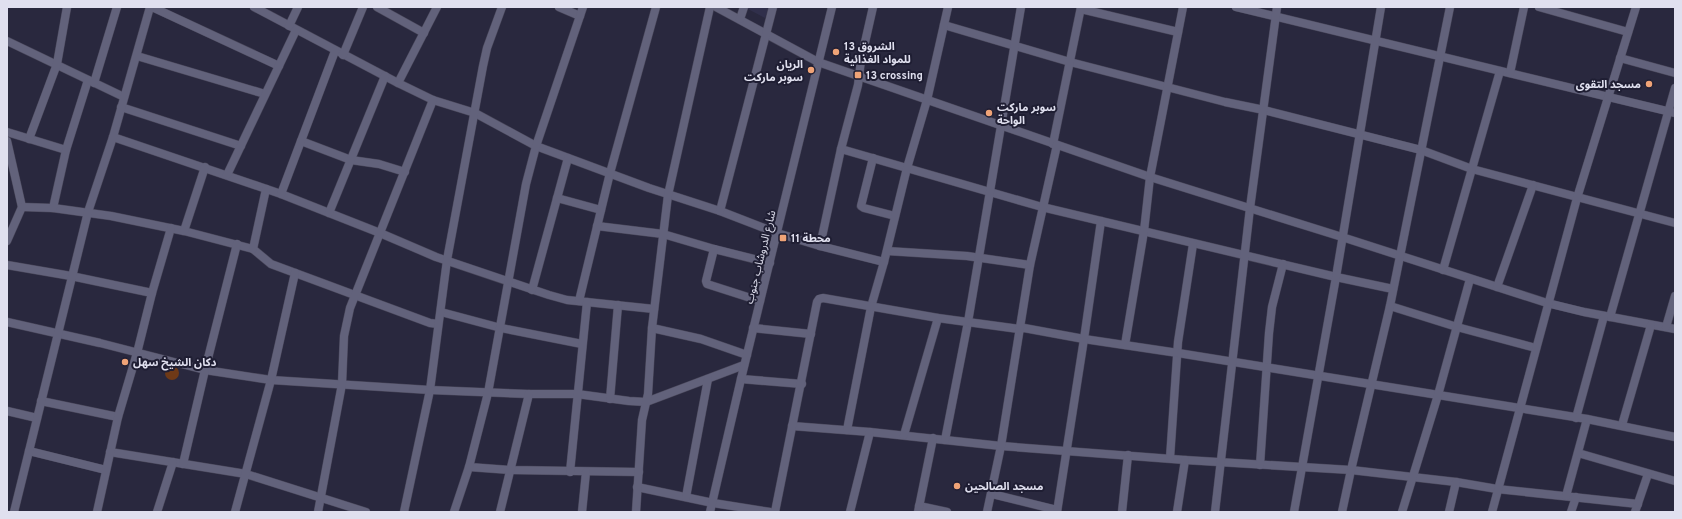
<svg xmlns="http://www.w3.org/2000/svg" width="1682" height="519" viewBox="0 0 1682 519" font-family="Overpass,'Noto Sans Arabic',sans-serif">
  <style>
    .built { fill: #302f4b }
    .green { fill: #6e3917 }
    .lines { fill: none; stroke-linecap: round; stroke-linejoin: round }
    .minor-casing { stroke: #484659; stroke-width: 9 }
    .minor { stroke: #62627b; stroke-width: 8 }
    .poi-dot { fill: #efa377; stroke: #1f1e33; stroke-width: 1.5 }
    .labels { text-anchor: middle; stroke-width: 4; stroke-linejoin: round; paint-order: stroke }
    .poi-label { font-size: 11px; font-weight: bold; fill: #e0e0ef; stroke: #1f1e33; text-anchor: start }
    .street-label { font-size: 11px; fill: #e0e0ef; stroke: #1f1e33 }
  </style>
  <rect width="100%" height="100%" fill="#29283e"/>
  <!-- built -->
  <polygon class="built" points="766,7 769,9 765,18 746,8"/>
  <!-- green -->
  <circle class="green" cx="172" cy="373" r="7"/>
  <g class="lines">
    <defs>
      <g id="minor">
        <polyline points="152,7 279,66"/>
        <polyline points="254,7 398,83 433,100 475,113 536,146 649,188 720,211 777,233 820,246 884,262"/>
        <polyline points="377,7 424,33"/>
        <polyline points="559,7 580,16"/>
        <polyline points="716,7 818,62 1150,177 1342,237 1547,303 1584,312 1675,329"/>
        <polyline points="1236,7 1675,113"/>
        <polyline points="1539,7 1628,32"/>
        <polyline points="1081,9 1178,32"/>
        <polyline points="740,19 744,7"/>
        <polyline points="944,25 1070,62 1225,102 1264,110 1421,150 1472,169 1675,223"/>
        <polyline points="289,26 298,7"/>
        <polyline points="7,41 124,97"/>
        <polyline points="343,55 363,7"/>
        <polyline points="137,56 265,94"/>
        <polyline points="1620,58 1675,73"/>
        <polyline points="1510,73 1524,7"/>
        <polyline points="94,83 117,7"/>
        <polyline points="398,83 437,7"/>
        <polyline points="121,107 241,146"/>
        <polyline points="7,132 66,150"/>
        <polyline points="113,137 281,194 380,233 436,257 549,295 567,300 654,309"/>
        <polyline points="29,139 57,64 67,7"/>
        <polyline points="7,141 22,207 7,241"/>
        <polyline points="301,141 351,160 379,164 405,172"/>
        <polyline points="1053,144 1081,7"/>
        <polyline points="841,149 1042,207 1336,277 1393,289"/>
        <polyline points="873,158 861,206 864,208 895,216"/>
        <polyline points="227,175 296,30"/>
        <polyline points="281,194 335,51"/>
        <polyline points="557,198 601,210"/>
        <polyline points="22,207 53,208 111,216 184,231 253,249 271,264 430,323 438,324"/>
        <polyline points="53,208 66,150 88,80"/>
        <polyline points="720,211 773,7"/>
        <polyline points="329,213 385,76"/>
        <polyline points="597,226 663,234 714,249 770,263"/>
        <polyline points="184,231 205,167"/>
        <polyline points="820,246 841,149 858,85 861,60 873,7"/>
        <polyline points="253,249 266,189"/>
        <polyline points="714,249 706,281 707,284 760,301"/>
        <polyline points="887,251 967,256 1030,265"/>
        <polyline points="7,265 71,276 152,293"/>
        <polyline points="1443,270 1500,71"/>
        <polyline points="1497,287 1533,185"/>
        <polyline points="532,290 568,158"/>
        <polyline points="579,301 610,173 656,7"/>
        <polyline points="1390,306 1457,327 1536,348"/>
        <polyline points="441,312 501,328 582,344"/>
        <polyline points="1610,317 1675,88"/>
        <polyline points="7,322 100,343 205,370 271,380 430,390 529,394 577,394 629,401 646,402 744,365"/>
        <polyline points="1666,327 1675,296"/>
        <polyline points="652,328 701,339 747,355"/>
        <polyline points="753,328 811,334"/>
        <polyline points="1125,345 1144,231 1150,177 1183,7"/>
        <polyline points="741,379 802,384"/>
        <polyline points="610,399 618,305"/>
        <polyline points="41,401 118,417"/>
        <polyline points="7,411 37,418"/>
        <polyline points="1576,418 1604,316"/>
        <polyline points="1622,425 1651,325"/>
        <polyline points="792,426 870,432 1001,446 1185,460 1351,470 1456,482 1497,489 1638,504"/>
        <polyline points="847,430 871,307 884,262 907,168 927,100 948,7"/>
        <polyline points="904,435 938,318"/>
        <polyline points="945,440 968,322 1021,7"/>
        <polyline points="29,451 106,470"/>
        <polyline points="110,452 246,474 366,512"/>
        <polyline points="1578,453 1675,481"/>
        <polyline points="1170,458 1178,342 1193,244"/>
        <polyline points="183,464 205,370 237,244"/>
        <polyline points="1260,465 1269,333 1272,307 1283,264"/>
        <polyline points="469,467 511,470 639,472"/>
        <polyline points="570,472 587,302"/>
        <polyline points="637,487 713,503 770,512"/>
        <polyline points="992,494 1057,510"/>
        <polyline points="1566,496 1587,419"/>
        <polyline points="686,497 708,379"/>
        <polyline points="919,506 947,512"/>
        <polyline points="14,512 88,212 113,137 150,7"/>
        <polyline points="97,512 118,417 137,353 152,293 171,228"/>
        <polyline points="157,512 173,462"/>
        <polyline points="235,512 271,380 295,273"/>
        <polyline points="318,512 342,384 344,336 350,308 433,100"/>
        <polyline points="404,512 430,390 447,260 483,66 487,48 502,7"/>
        <polyline points="454,512 469,467 488,393 526,184 536,146 583,7"/>
        <polyline points="500,512 529,394"/>
        <polyline points="582,512 586,472"/>
        <polyline points="636,512 642,420 648,394 652,328 668,195 710,7"/>
        <polyline points="710,512 741,379 832,7"/>
        <polyline points="775,512 817,302 819,299 823,298 938,318 1019,329 1024,328 1084,339 1178,353 1587,419 1675,437"/>
        <polyline points="850,512 870,432"/>
        <polyline points="918,512 933,438"/>
        <polyline points="987,512 1001,446 1030,265 1057,145"/>
        <polyline points="1057,512 1084,339 1101,221"/>
        <polyline points="1122,512 1128,455"/>
        <polyline points="1177,512 1185,460"/>
        <polyline points="1215,512 1250,208 1277,7"/>
        <polyline points="1294,512 1336,277 1381,7"/>
        <polyline points="1342,512 1351,470 1390,306 1450,7"/>
        <polyline points="1402,512 1438,395 1470,279"/>
        <polyline points="1449,512 1456,482"/>
        <polyline points="1492,512 1577,198 1636,7"/>
        <polyline points="1571,512 1576,497"/>
        <polyline points="1635,512 1648,474"/>
      </g>
    </defs>
    <!-- minor casing -->
    <use href="#minor" class="minor-casing"/>
    <!-- minor -->
    <use href="#minor" class="minor"/>
  </g>
  <!-- markers -->
  <g class="poi-dot">
    <circle cx="836" cy="52" r="4"/>
    <circle cx="811" cy="70" r="4"/>
    <rect x="854" y="71" width="8" height="8" rx="2"/>
    <circle cx="1649" cy="84" r="4"/>
    <circle cx="989" cy="113" r="4"/>
    <rect x="779" y="234" width="8" height="8" rx="2"/>
    <circle cx="125" cy="362" r="4"/>
    <circle cx="957" cy="486" r="4"/>
  </g>
  <g class="labels">
    <!-- poi labels -->
    <g class="poi-label">
      <text x="844" y="50">الشروق 13<tspan x="844" dy="13">للمواد الغذائية</tspan></text>
      <text x="803" y="68" text-anchor="end">الريان<tspan x="803" dy="13">سوبر ماركت</tspan></text>
      <text x="866" y="79">13 crossing</text>
      <text x="1641" y="88" text-anchor="end">مسجد التقوى</text>
      <text x="997" y="111">سوبر ماركت<tspan x="997" dy="13">الواحة</tspan></text>
      <text x="791" y="242">محطة 11</text>
      <text x="133" y="366">دكان الشيخ سهل</text>
      <text x="965" y="490">مسجد الصالحين</text>
    </g>
    <!-- street labels -->
    <g class="street-label">
      <text transform="translate(760 257) rotate(-76)" y="4">شارع الدروشاب جنوب</text>
    </g>
  </g>
  <!-- border -->
  <rect width="1682" height="519" fill="none" stroke="#e0e0ef" stroke-width="16"/>
</svg>
